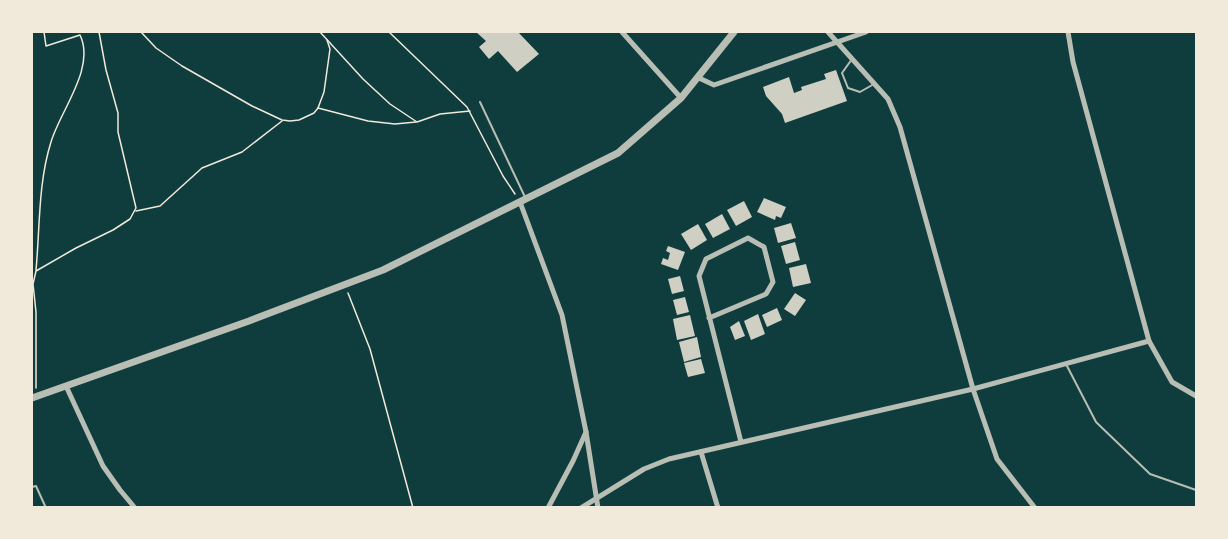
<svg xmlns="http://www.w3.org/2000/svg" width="1228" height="539" viewBox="0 0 1228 539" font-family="'Space Grotesk',sans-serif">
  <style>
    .building { fill: #cfcfc3 }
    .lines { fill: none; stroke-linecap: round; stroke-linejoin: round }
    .path { stroke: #f1e9da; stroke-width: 1.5 }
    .service { stroke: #b8beb3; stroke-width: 2 }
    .minor { stroke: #b8beb3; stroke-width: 5 }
    .tertiary { stroke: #b8beb3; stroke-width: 7 }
  </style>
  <rect width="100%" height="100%" fill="#0f3d3e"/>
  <!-- building -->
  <g class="building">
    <polygon points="476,32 518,32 539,54 517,72 498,51 489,59 479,47 486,41"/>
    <polygon points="836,70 847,101 785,123 782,114 766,96 763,87 789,77 794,93 802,90 801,87 826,79 824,74"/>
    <polygon points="764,198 786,207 781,218 776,216 775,220 757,212"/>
    <polygon points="744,201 752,217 736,226 727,210"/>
    <polygon points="722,214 730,229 713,238 705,224"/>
    <polygon points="791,223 796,238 778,243 774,228"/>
    <polygon points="698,224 707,240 691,250 681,234"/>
    <polygon points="795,242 800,260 786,264 781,246"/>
    <polygon points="668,246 685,252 678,270 661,264 663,258 668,260 670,253 666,251"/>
    <polygon points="806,264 811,283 793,287 789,268"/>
    <polygon points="680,276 684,291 672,294 668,279"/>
    <polygon points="795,293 806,300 795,316 784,309"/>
    <polygon points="685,297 689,312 677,315 673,300"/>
    <polygon points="777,308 782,320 767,327 762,315"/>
    <polygon points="758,314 765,334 751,340 744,321"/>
    <polygon points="690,315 695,336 677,340 673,319"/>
    <polygon points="739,321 745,336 735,340 730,327"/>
    <polygon points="697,337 701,357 684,362 679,342"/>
    <polygon points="701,359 705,373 688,377 684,363"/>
  </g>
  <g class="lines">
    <!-- path -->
    <g class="path">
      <polyline points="32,32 33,32"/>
      <polyline points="141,32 156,48 182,66 252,106 282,120 290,121 299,120 314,113 318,108 324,92 330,49 327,40"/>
      <polyline points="320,32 363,79 390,104 417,122 440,114 470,111"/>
      <polyline points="389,32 467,107 503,176 515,194"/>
      <polyline points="318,108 368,121 395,124 416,122"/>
      <polyline points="136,211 160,206 202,168 242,152 282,121"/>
      <path d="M36,270C40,228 38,183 51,142C60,111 96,68 80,35L46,46L44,32"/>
      <polyline points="348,293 370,349 413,508"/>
      <polyline points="36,388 36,312 33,284 36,271 76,248 113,230 130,219 136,208 118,132 118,113 106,70 99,32"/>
    </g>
    <!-- service -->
    <g class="service">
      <polyline points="852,59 842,73 848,88 860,92 874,84"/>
      <polyline points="480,102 525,197"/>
      <polyline points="1067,366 1096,422 1150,474 1196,490"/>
      <polyline points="32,487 36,486 46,508"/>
    </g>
    <!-- minor -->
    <g class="minor">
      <polyline points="622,32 681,98"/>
      <polyline points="828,32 888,99 900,127 973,389 997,459 1035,508"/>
      <polyline points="1068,32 1073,62 1149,341 1172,382 1196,396"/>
      <polyline points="699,78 714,85 866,32"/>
      <polyline points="520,202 562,315 586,432 598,508"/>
      <polyline points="709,318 766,294 773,282 764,247 748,238 706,259 699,276 741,442"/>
      <polyline points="66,386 103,466 120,490 135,508"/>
      <polyline points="701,452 718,508"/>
      <polyline points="548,508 573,461 586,432"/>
      <polyline points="581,508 644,469 669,459 973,389 1149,341"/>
    </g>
    <!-- tertiary -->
    <polyline class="tertiary" points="32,398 249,321 383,270 618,153 681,98 734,32"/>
  </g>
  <!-- border -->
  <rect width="1228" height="539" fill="none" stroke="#f1e9da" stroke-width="66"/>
</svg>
